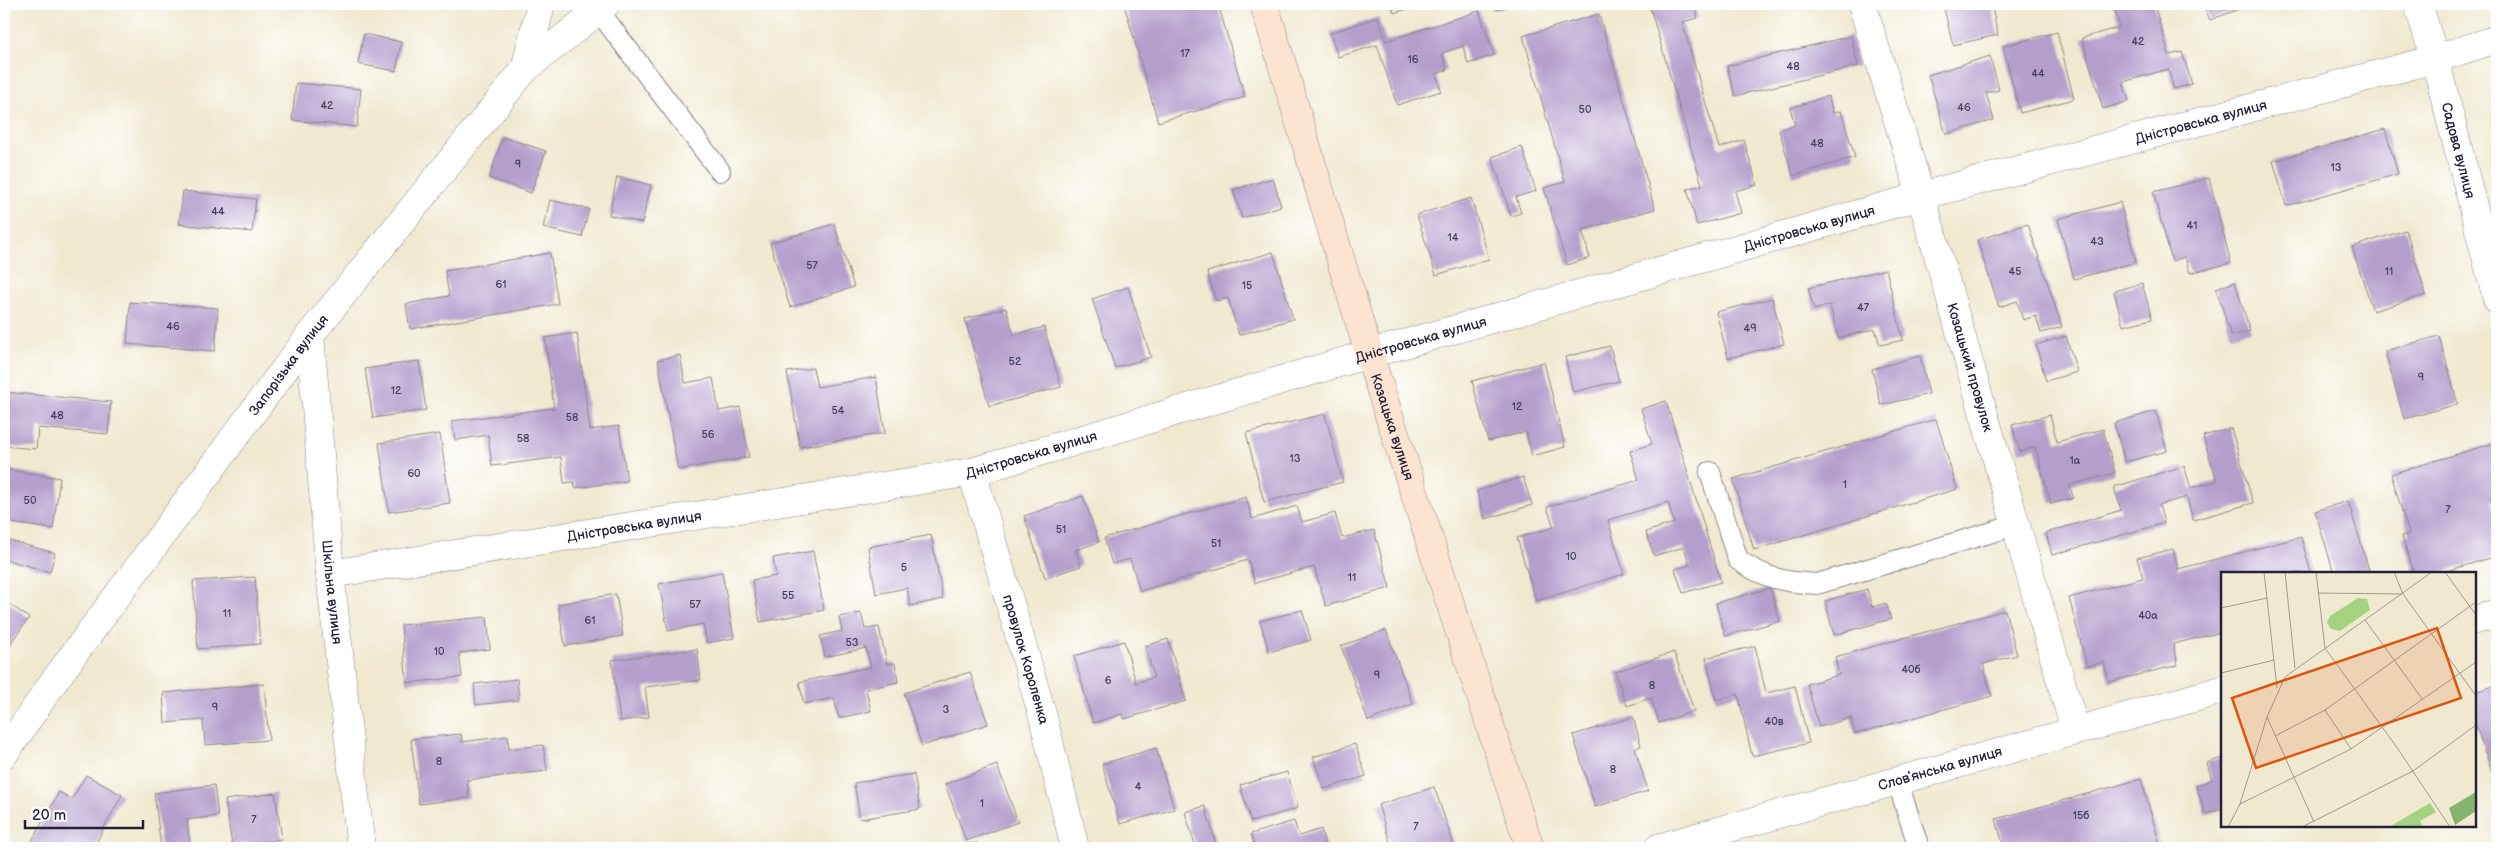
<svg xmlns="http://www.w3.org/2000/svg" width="2501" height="852" viewBox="0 0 2501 852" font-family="'Balsamiq Sans',sans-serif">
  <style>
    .building { fill: #b49ecc }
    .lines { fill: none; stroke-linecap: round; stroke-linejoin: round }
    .lane-casing { stroke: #898686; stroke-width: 22 }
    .street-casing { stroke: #898686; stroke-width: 29 }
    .secondary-casing { stroke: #898686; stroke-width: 29 }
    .lane { stroke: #fff; stroke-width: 20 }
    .street { stroke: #fff; stroke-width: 28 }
    .secondary { stroke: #fde4d0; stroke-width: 28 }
    .labels { text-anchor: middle; stroke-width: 4; stroke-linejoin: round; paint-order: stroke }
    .number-label { font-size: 11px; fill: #46415f }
    .street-label { font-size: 14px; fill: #22223b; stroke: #fff }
    .inset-road { fill: none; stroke: #9e9994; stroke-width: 1 }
    .view { fill: #de560e; fill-opacity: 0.15; stroke: #de560e; stroke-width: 2.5 }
    .inset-edge { fill: none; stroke: #22223b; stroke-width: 2.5 }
  </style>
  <rect width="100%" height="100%" fill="#fff"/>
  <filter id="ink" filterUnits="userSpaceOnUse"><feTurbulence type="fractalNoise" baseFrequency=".02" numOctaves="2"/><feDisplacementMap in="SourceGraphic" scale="10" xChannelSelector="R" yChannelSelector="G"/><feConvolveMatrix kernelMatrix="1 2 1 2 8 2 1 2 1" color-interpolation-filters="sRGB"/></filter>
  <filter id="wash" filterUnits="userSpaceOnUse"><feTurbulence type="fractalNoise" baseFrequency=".0096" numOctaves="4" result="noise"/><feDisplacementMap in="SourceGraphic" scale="20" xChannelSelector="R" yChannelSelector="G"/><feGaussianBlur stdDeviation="1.12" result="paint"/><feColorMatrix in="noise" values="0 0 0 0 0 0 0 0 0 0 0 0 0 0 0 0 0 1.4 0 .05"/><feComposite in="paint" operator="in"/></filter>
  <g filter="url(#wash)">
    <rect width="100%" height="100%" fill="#f0e9d0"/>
    <g id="blocks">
      <!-- building -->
      <g class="building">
        <polygon points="1124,4 1186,4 1188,9 1206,4 1218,4 1245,97 1158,122"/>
        <polygon points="1391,4 1424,4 1394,13"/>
        <polygon points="1495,4 1515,4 1496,10"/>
        <polygon points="1649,4 1694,4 1698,18 1682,22 1719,148 1744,140 1757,185 1735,191 1741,213 1697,225 1687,189 1702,185"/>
        <polygon points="1943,4 1991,4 1998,35 1953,45"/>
        <polygon points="2113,4 2154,4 2169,55 2182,52 2192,84 2174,89 2168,69 2123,82 2129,101 2103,109 2082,38 2120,27"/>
        <polygon points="2203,4 2240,4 2242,8 2210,20"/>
        <polygon points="1479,11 1494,55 1468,64 1463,46 1442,53 1447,70 1436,74 1441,91 1397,105 1377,45 1338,57 1330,33 1378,17 1386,41"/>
        <polygon points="1599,14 1655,209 1582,230 1590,258 1567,265 1544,188 1565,182 1523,36"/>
        <polygon points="2057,32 2074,99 2020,113 2003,46"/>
        <polygon points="364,34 401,42 396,71 358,64"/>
        <polygon points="1851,36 1858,66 1735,96 1727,66"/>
        <polygon points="1990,56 1999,90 1986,93 1994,120 1946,134 1928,75"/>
        <polygon points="296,83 361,89 357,127 292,120"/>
        <polygon points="1828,96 1833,113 1841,111 1855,157 1793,176 1779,130 1795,125 1790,108"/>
        <polygon points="2385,129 2398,174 2286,206 2273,161"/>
        <polygon points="503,137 546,151 531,193 489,178"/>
        <polygon points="1522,147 1536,191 1516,197 1521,213 1511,216 1492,157"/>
        <polygon points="617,177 651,185 642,223 609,215"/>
        <polygon points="1273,178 1281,206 1242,218 1233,190"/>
        <polygon points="2209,178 2231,263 2190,273 2185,257 2172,261 2153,192"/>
        <polygon points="183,191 256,199 252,232 179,224"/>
        <polygon points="1471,198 1489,259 1436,275 1417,215"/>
        <polygon points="550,200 589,209 582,237 543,228"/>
        <polygon points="2120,202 2136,262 2074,279 2058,219"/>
        <polygon points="834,224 854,287 790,307 770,243"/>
        <polygon points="2028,224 2062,327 2041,333 2036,316 2023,320 2017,301 1999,307 1977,240"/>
        <polygon points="2406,230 2426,295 2373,311 2352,247"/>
        <polygon points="1273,252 1293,319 1239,335 1228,298 1216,301 1207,272"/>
        <polygon points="550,253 558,304 410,329 406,304 449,296 445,271"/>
        <polygon points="1886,269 1903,340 1880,345 1875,329 1838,338 1830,305 1814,310 1808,288"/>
        <polygon points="2235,282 2250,331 2231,336 2216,288"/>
        <polygon points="2142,283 2152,319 2123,326 2114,291"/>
        <polygon points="1128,287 1151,357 1115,368 1092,299"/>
        <polygon points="1772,298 1784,344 1728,358 1716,312"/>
        <polygon points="130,302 218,308 215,351 127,344"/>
        <polygon points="1006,308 1014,335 1044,327 1061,387 989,406 965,319"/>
        <polygon points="577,333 590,430 619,426 627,481 575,488 574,482 564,483 561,457 492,466 488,435 455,440 452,421 554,408 545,338"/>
        <polygon points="2066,336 2077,372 2046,381 2036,345"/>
        <polygon points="2439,336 2458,404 2404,419 2385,351"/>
        <polygon points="1610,346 1619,381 1573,392 1565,357"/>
        <polygon points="680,355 685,383 713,378 719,411 740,407 749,457 678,470 658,360"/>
        <polygon points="1920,356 1929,394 1881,405 1872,369"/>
        <polygon points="419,361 426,410 373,418 365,369"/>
        <polygon points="1544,362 1565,447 1532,456 1526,432 1488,441 1472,381"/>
        <polygon points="813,368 817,387 876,377 885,433 800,447 787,372"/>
        <polygon points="4,392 111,402 108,434 38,428 36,449 4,446"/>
        <polygon points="1666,401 1721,582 1683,593 1675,569 1690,565 1684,547 1654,556 1646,532 1674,523 1668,502 1608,520 1624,574 1536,601 1517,538 1554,527 1547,507 1639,480 1630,451 1652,444 1641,409"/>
        <polygon points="2156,411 2167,451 2125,462 2114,423"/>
        <polygon points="1325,414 1343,482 1264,502 1246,433"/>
        <polygon points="2050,415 2057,442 2103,429 2115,473 2070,485 2073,498 2051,504 2035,447 2020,452 2012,425"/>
        <polygon points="1936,419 1957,489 1754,550 1733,479"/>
        <polygon points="2231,428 2253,503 2193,520 2187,497 2159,505 2164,523 2052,555 2046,533 2121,510 2114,487 2184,466 2191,488 2217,481 2203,436"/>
        <polygon points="440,434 450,503 389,512 379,443"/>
        <polygon points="2497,442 2497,497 2490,498 2497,521 2497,556 2440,573 2414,573 2402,536 2409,534 2391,474"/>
        <polygon points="4,469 60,478 53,529 4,522"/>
        <polygon points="1523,477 1532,505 1485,519 1477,491"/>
        <polygon points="1083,496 1099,542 1076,550 1081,566 1045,578 1024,516"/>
        <polygon points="1246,497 1252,519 1297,506 1302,522 1335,513 1342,538 1374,530 1390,588 1326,606 1314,567 1255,583 1248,560 1140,591 1130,559 1112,564 1104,538"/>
        <polygon points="2348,501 2370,573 2334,573 2315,511"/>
        <polygon points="931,535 943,599 910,606 907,588 876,594 868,547"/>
        <polygon points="2301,537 2311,573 2222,573 2222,632 2173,644 2178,665 2109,682 2104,662 2087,666 2069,598 2143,578 2137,558 2173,549 2178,569"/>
        <polygon points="4,539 55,553 50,572 4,559"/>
        <polygon points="813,551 824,610 760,622 752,580 776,576 773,558"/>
        <polygon points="722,572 734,638 707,643 703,624 668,631 659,584"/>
        <polygon points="255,577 260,644 198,649 193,581"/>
        <polygon points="1770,588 1780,621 1725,636 1716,603"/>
        <polygon points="1867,589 1872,607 1886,603 1891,619 1834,635 1825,601"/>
        <polygon points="616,594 623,636 565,646 558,604"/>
        <polygon points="4,600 29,618 4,652"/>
        <polygon points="1302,610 1311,640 1269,652 1260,621"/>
        <polygon points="2005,610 2017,655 1983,664 1992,696 1855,734 1851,718 1819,727 1807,684 1839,675 1835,657"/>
        <polygon points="861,613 865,629 879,627 887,664 895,663 898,682 866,689 871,711 839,718 834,698 804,704 799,682 871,667 866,648 825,657 820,636 842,631 839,617"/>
        <polygon points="487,617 490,649 459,653 462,677 407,683 401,625"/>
        <polygon points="1386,630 1413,704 1368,721 1341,646"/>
        <polygon points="1168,639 1186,701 1124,719 1122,714 1093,723 1074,656 1124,641 1136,683 1154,677 1145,646"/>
        <polygon points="1755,646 1766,693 1795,686 1809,743 1752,756 1738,694 1716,700 1706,658"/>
        <polygon points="697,649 701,680 645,687 649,717 620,721 612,660"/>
        <polygon points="1674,652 1694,711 1659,723 1651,698 1627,706 1615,672"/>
        <polygon points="970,672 988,724 922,746 904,693"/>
        <polygon points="517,679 519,700 476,705 474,684"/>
        <polygon points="264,684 269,740 205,745 203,720 165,723 163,693"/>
        <polygon points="2497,685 2497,787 2475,723 2475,692"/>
        <polygon points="1633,717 1641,746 1635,748 1648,791 1595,807 1573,735"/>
        <polygon points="461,734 462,742 508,736 509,749 543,745 547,771 467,780 469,798 419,804 411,739"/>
        <polygon points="1355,744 1366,776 1324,789 1313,757"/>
        <polygon points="1156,748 1174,809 1120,824 1102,764"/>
        <polygon points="2222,758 2222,809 2205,814 2196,785 2212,780 2207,763"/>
        <polygon points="997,765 1018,822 966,841 945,784"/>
        <polygon points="1287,772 1298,808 1251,822 1240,785"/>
        <polygon points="914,774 920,809 860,819 854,783"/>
        <polygon points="86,775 122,795 93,848 28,848 59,792 72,799"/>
        <polygon points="2141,779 2161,848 2004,848 1996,819"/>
        <polygon points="214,785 218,816 187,820 190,844 161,847 154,793"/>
        <polygon points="1434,787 1455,848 1392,848 1378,805"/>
        <polygon points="275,793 282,839 232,845 225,800"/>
        <polygon points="1205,806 1217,848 1196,848 1185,812"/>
        <polygon points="1294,821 1299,836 1321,829 1326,848 1255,848 1251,834"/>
        <polygon points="977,843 978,848 949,848 949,847"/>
        <polygon points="1882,844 1883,848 1867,848"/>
      </g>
    </g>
  </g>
  <g filter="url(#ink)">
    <use href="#blocks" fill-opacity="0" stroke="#898686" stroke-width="1"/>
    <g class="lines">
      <defs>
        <g id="lane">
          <polyline points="598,10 720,171"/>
          <path d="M1710,472L1738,560C1766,579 1784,582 1817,584L2016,525"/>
          <polyline points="1897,780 1919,848"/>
        </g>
        <g id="street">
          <path id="s1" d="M1862,4L1921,196L2075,730"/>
          <path id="s2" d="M2418,4L2435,59L2497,299"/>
          <polyline points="525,69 541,4"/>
          <path id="s3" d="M310,335L330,574L361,848"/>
          <path id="s4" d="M972,472L1043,717L1075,848"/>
          <path id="s5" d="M330,574L972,472L1369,354L1921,196L2435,59L2497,39"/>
          <polyline points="2475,620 2497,614"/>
          <path id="s6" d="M4,754L54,681L310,335L525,69L606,4"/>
          <polyline points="1658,848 2222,690"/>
        </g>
        <g id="secondary">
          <path id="s7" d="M1264,4L1369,354L1530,848"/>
        </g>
      </defs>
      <!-- lane casing -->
      <use href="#lane" class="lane-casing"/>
      <!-- street casing -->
      <use href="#street" class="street-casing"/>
      <!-- secondary casing -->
      <use href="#secondary" class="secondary-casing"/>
      <!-- lane -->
      <use href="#lane" class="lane"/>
      <!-- street -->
      <use href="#street" class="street"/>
      <!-- secondary -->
      <use href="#secondary" class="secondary"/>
    </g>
  </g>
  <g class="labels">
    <!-- number labels -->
    <g class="number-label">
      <text x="2138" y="45">42</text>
      <text x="1185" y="57">17</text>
      <text x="1413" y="63">16</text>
      <text x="1793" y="70">48</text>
      <text x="2038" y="77">44</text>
      <text x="327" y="109">42</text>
      <text x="1964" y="111">46</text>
      <text x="1585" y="113">50</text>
      <text x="1817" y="147">48</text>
      <text x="518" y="168">9</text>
      <text x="2336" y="171">13</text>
      <text x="218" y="215">44</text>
      <text x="2192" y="229">41</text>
      <text x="1453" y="241">14</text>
      <text x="2097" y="245">43</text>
      <text x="812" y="269">57</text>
      <text x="2015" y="275">45</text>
      <text x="2389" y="275">11</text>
      <text x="501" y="288">61</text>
      <text x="1247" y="289">15</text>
      <text x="1863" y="311">47</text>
      <text x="173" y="330">46</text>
      <text x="1750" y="332">49</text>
      <text x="1015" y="365">52</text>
      <text x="2421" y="381">9</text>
      <text x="396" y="394">12</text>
      <text x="1517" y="410">12</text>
      <text x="838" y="414">54</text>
      <text x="57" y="419">48</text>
      <text x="572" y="421">58</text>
      <text x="708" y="438">56</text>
      <text x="523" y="442">58</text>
      <text x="1295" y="462">13</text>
      <text x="2075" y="464">1а</text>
      <text x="414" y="477">60</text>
      <text x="1845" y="488">1</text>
      <text x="30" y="504">50</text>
      <text x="2448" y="513">7</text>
      <text x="1061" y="533">51</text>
      <text x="1216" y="547">51</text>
      <text x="1571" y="560">10</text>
      <text x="904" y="571">5</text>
      <text x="1352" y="581">11</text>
      <text x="788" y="599">55</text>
      <text x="695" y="608">57</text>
      <text x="227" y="617">11</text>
      <text x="2148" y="619">40а</text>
      <text x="590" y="624">61</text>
      <text x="852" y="646">53</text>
      <text x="439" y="655">10</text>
      <text x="1911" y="673">40б</text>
      <text x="1377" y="679">9</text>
      <text x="1108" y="684">6</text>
      <text x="1652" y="689">8</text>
      <text x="215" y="711">9</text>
      <text x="946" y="713">3</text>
      <text x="1774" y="725">40в</text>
      <text x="439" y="765">8</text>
      <text x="1613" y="773">8</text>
      <text x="1138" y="790">4</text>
      <text x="982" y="807">1</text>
      <text x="2081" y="819">15б</text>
      <text x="254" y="823">7</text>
      <text x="1416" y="830">7</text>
    </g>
    <!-- street labels -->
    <g class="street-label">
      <text dy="5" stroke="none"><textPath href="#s5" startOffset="1928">Дністровська вулиця</textPath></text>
      <text dy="5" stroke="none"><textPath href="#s2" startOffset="152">Садова вулиця</textPath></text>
      <text dy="5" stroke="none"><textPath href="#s5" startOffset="1522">Дністровська вулиця</textPath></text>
      <text dy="5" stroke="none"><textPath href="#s5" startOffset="1118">Дністровська вулиця</textPath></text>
      <text dy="5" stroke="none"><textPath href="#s6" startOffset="482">Запорізька вулиця</textPath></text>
      <text dy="5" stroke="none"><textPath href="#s1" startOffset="379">Козацький провулок</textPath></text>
      <text dy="5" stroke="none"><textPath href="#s7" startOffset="442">Козацька вулиця</textPath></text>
      <text dy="5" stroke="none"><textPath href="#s5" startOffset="712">Дністровська вулиця</textPath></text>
      <text dy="5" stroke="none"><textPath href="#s5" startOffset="308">Дністровська вулиця</textPath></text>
      <text dy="5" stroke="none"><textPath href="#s3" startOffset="258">Шкільна вулиця</textPath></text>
      <text dy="5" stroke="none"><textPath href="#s4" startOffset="195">провулок Короленка</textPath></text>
      <text transform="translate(1940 768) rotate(-16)" y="5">Словʼянська вулиця</text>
    </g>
  </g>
  <!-- overview -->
  <g transform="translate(2221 572)">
    <rect width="255" height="255" fill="#f0e9d0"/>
    <path d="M137,26L146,27L149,38L119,59L110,57L106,51L109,44ZM209,231L215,240L199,249L202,255H168Z" fill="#a5d280"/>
    <path d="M255,220V239L234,253L228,236Z" fill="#84b46e"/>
    <path class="inset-road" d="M43,0L56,116M64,0L74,96M95,0L104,76L177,177L229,255M173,0L182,22L255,124M224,0L255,43M97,21L181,22M0,36L46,26M144,48L202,128M0,101L53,88M104,138L130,177M46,145L93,250M54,164L104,138L255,30M19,232L130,177L255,90M7,255L19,232L46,145L64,105L211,0M81,255L192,199L255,153"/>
    <path class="view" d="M216,56L240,126L35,196L11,126Z"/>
    <rect width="255" height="255" class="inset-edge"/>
  </g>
  <!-- margin -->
  <rect width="2501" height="852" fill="none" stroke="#fff" stroke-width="20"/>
  <!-- scale -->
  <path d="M25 820v8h118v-8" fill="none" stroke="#22223b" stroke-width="2.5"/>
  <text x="32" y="820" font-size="15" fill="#22223b" stroke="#ffffff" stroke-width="4" paint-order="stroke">20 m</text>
</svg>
